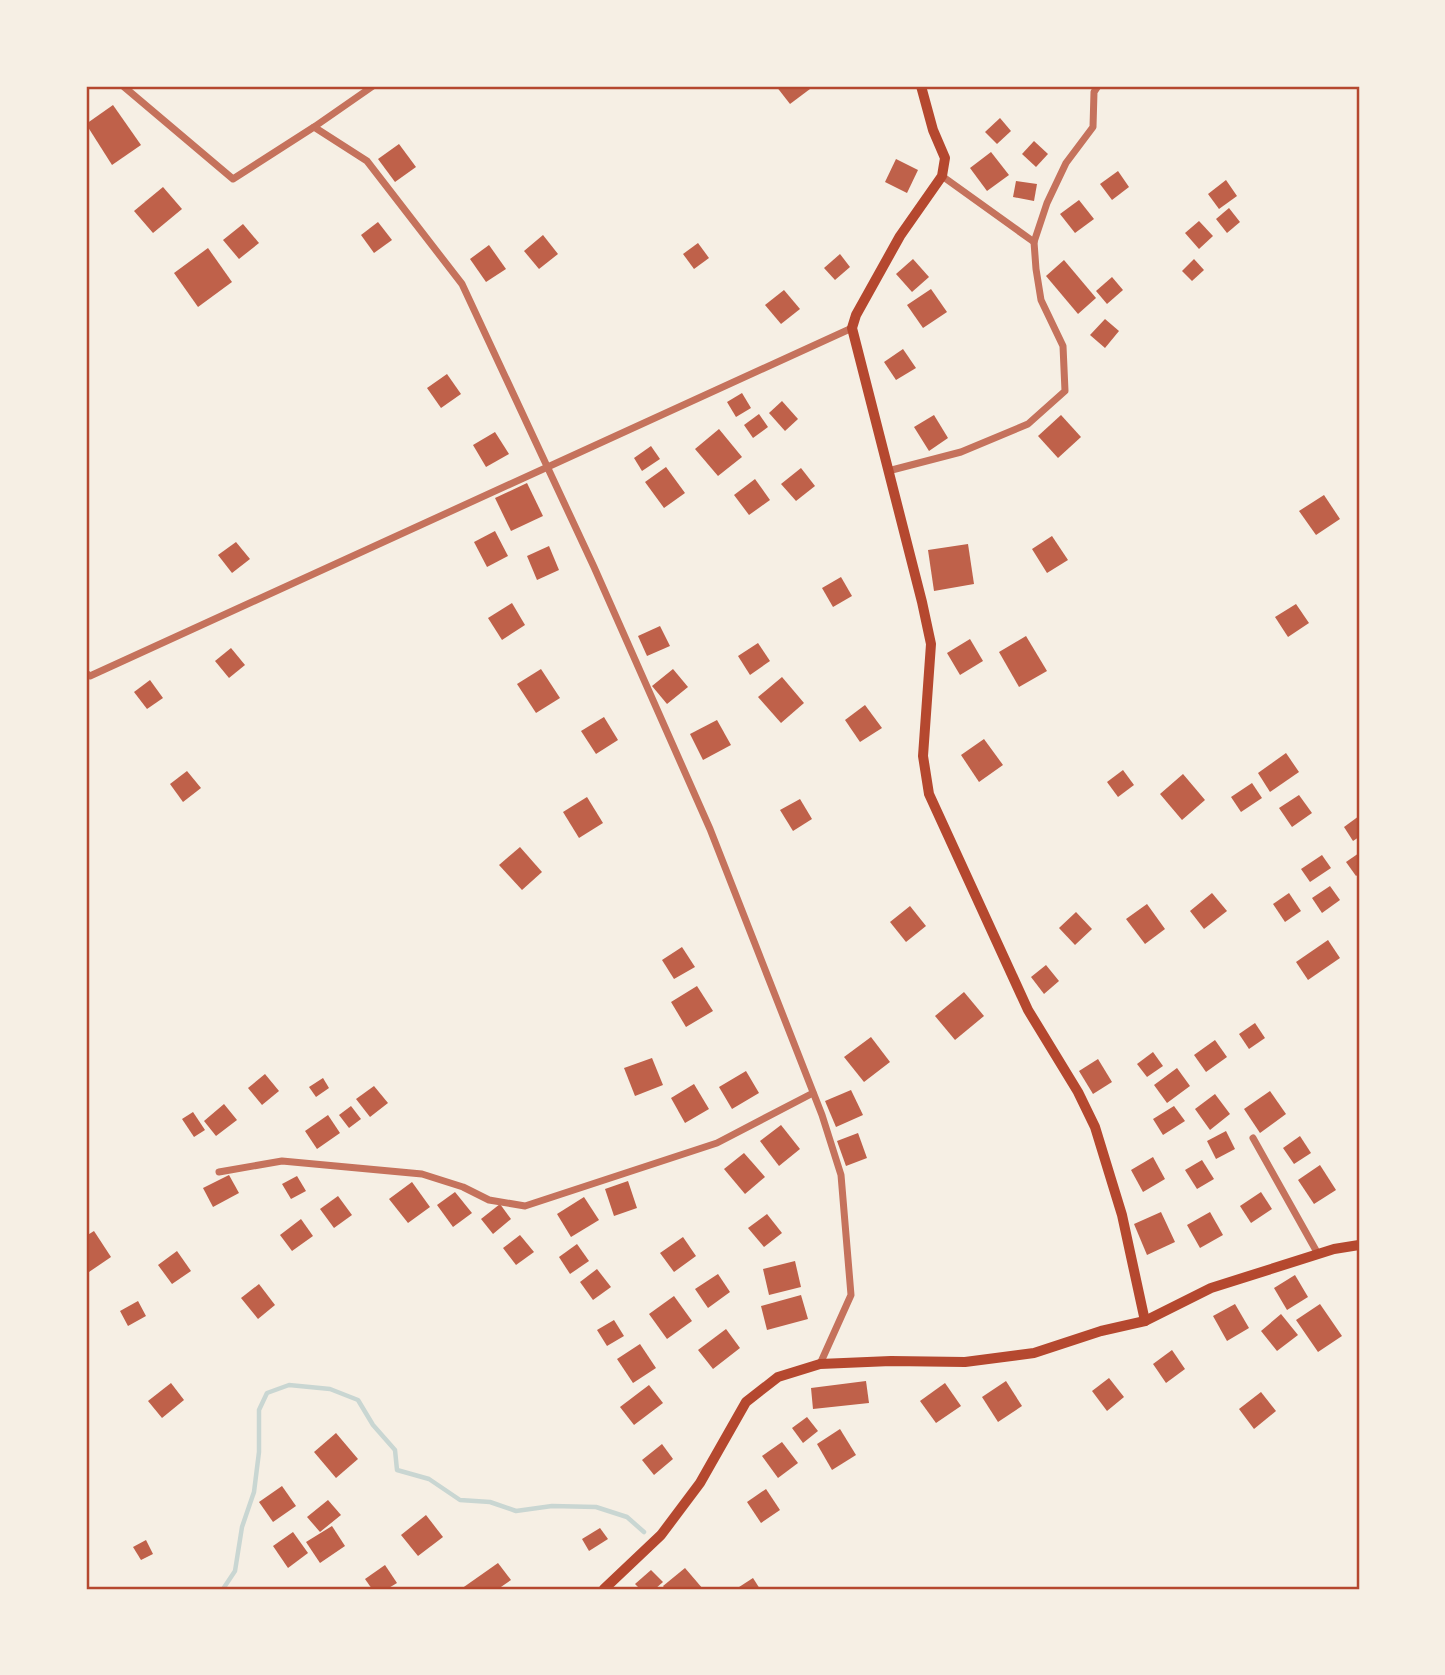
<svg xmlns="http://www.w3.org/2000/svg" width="1445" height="1675" viewBox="0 0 1445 1675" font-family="Commissioner,sans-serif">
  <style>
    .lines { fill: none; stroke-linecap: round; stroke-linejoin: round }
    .stream { stroke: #c9d6d2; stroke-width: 4.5 }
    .building { fill: #bf614a }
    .minor { stroke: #c5725c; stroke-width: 7 }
    .secondary { stroke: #b5482f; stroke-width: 10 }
    .neatline { fill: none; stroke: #b5482f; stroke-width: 2.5 }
  </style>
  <rect width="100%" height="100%" fill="#f6efe4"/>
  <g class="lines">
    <!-- stream -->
    <polyline class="stream" points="223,1589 235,1571 242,1527 254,1492 259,1452 259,1410 267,1393 289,1385 330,1389 358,1400 373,1425 395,1450 397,1470 429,1479 460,1500 490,1502 516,1511 552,1506 596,1507 627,1517 644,1532"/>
  </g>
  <!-- building -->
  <g class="building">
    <polygon points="776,86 814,86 790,104"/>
    <polygon points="113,105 141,145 112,165 86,124"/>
    <polygon points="1000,118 1011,131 997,144 985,132"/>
    <polygon points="1034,141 1048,154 1036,167 1022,154"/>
    <polygon points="399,144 416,167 395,182 378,159"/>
    <polygon points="991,152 1009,175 987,191 970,168"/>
    <polygon points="896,159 918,170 907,193 885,182"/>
    <polygon points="1118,171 1129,187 1112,200 1100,184"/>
    <polygon points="1226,180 1237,196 1219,209 1208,194"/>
    <polygon points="1016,181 1037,184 1034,201 1013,197"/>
    <polygon points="163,187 182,209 153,233 134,211"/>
    <polygon points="1079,200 1094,219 1075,233 1060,214"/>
    <polygon points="1229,208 1240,222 1227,233 1216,219"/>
    <polygon points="1199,221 1213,236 1199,249 1185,233"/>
    <polygon points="378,222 392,240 374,253 361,235"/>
    <polygon points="243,224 259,243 239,259 223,240"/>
    <polygon points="543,235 558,254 539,269 524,251"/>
    <polygon points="698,243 709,258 694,269 683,254"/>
    <polygon points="489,245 506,269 486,282 470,259"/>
    <polygon points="208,248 232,282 198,307 174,273"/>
    <polygon points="840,254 850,267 835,280 824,268"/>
    <polygon points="913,259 929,277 912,292 896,274"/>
    <polygon points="1194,259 1204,270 1192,281 1182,271"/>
    <polygon points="1064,260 1096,298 1078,314 1046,276"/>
    <polygon points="1112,277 1123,290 1107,304 1096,291"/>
    <polygon points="931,289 947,312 923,328 907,305"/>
    <polygon points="784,290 800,309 781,324 765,305"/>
    <polygon points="1105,319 1119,331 1105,348 1090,335"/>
    <polygon points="903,349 916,368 896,380 884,362"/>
    <polygon points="447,374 461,394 441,408 427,388"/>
    <polygon points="742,393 751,408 736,417 727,402"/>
    <polygon points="782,401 798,419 785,431 769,413"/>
    <polygon points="759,414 768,427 753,438 744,425"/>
    <polygon points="934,415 948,438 929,451 914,427"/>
    <polygon points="1061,415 1081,437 1058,458 1038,436"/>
    <polygon points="719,429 742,457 718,476 695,449"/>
    <polygon points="495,432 509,454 486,467 473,445"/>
    <polygon points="651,446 660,459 642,471 634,458"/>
    <polygon points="666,467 685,493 664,508 645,482"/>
    <polygon points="801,468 815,486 796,501 781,484"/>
    <polygon points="755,479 770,500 749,515 734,495"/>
    <polygon points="527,483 543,516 511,531 495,498"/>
    <polygon points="1324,495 1340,519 1316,535 1299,511"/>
    <polygon points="495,531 508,556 487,567 474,542"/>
    <polygon points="1052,536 1068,560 1047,573 1032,549"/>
    <polygon points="236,542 250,559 232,573 218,555"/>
    <polygon points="968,544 974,584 934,591 928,550"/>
    <polygon points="549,546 559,570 537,580 527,556"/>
    <polygon points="841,577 852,596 833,607 822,588"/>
    <polygon points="512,603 525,625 502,640 488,618"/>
    <polygon points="1296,604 1309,623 1288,637 1275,617"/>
    <polygon points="660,626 670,646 647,656 638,636"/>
    <polygon points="1026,636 1047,671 1019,687 999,652"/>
    <polygon points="970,639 983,661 960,675 947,653"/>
    <polygon points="758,643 770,661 750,675 738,656"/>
    <polygon points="231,648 245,665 229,678 215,661"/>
    <polygon points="541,669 560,698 536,713 517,684"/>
    <polygon points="673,669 688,687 667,704 652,686"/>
    <polygon points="782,677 804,703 781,723 758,697"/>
    <polygon points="150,680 163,698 147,709 134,692"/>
    <polygon points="865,705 882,728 860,742 845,720"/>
    <polygon points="604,717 618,740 596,754 581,731"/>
    <polygon points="717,720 731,745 703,760 690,734"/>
    <polygon points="984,739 1003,765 979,782 961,755"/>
    <polygon points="1286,753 1299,772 1270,792 1258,773"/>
    <polygon points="1123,770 1134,785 1118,797 1107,782"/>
    <polygon points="187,771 201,788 183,802 170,784"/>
    <polygon points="1183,774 1205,800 1182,820 1160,794"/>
    <polygon points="1252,783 1262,798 1241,812 1231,797"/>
    <polygon points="1299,795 1312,813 1292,827 1279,808"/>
    <polygon points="587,797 603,823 579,838 563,812"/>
    <polygon points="800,799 812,819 793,831 780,810"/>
    <polygon points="1359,816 1359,837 1353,841 1344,827"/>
    <polygon points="520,847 542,872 522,890 499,865"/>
    <polygon points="1359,853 1359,874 1356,876 1346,862"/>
    <polygon points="1322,855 1331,868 1310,882 1301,869"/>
    <polygon points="1330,886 1340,900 1322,913 1312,898"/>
    <polygon points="1212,893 1227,911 1204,929 1190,911"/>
    <polygon points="1289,893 1301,911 1285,922 1273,904"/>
    <polygon points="1147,904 1165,929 1145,944 1126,919"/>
    <polygon points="910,906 926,926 906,942 890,922"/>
    <polygon points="1076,912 1092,929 1075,945 1059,928"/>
    <polygon points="1328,940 1340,958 1308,980 1296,962"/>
    <polygon points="682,947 695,967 674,979 662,960"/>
    <polygon points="1046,965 1059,981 1044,994 1031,977"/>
    <polygon points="697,986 713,1011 686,1027 671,1002"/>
    <polygon points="964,992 984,1016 955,1040 935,1016"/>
    <polygon points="1255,1023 1265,1038 1249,1049 1239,1034"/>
    <polygon points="871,1037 890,1062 864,1082 844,1057"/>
    <polygon points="1215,1040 1227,1057 1206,1072 1194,1055"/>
    <polygon points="1153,1052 1163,1066 1147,1077 1137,1064"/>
    <polygon points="652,1058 663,1085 635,1096 624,1068"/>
    <polygon points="1098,1059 1112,1082 1093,1094 1079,1071"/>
    <polygon points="1177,1068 1190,1086 1167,1103 1154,1085"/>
    <polygon points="746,1071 759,1093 732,1109 719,1087"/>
    <polygon points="265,1074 279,1091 262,1105 248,1088"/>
    <polygon points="323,1078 329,1088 316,1097 309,1087"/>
    <polygon points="694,1084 709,1109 685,1123 671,1098"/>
    <polygon points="374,1086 388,1103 370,1117 356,1099"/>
    <polygon points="851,1090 863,1115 836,1127 825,1101"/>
    <polygon points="1270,1091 1286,1114 1260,1133 1244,1109"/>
    <polygon points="1215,1094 1230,1114 1210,1130 1195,1109"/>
    <polygon points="224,1104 237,1120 216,1136 204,1121"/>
    <polygon points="351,1106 361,1119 349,1128 339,1115"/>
    <polygon points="1174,1106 1185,1121 1163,1135 1153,1119"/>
    <polygon points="193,1112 205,1130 194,1137 182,1119"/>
    <polygon points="328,1115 340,1133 317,1149 305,1131"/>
    <polygon points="781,1125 800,1149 779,1166 760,1141"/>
    <polygon points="1226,1131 1235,1149 1216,1159 1207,1141"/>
    <polygon points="858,1133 867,1158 846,1166 837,1141"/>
    <polygon points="1300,1136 1311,1153 1294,1164 1283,1148"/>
    <polygon points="744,1153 765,1177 745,1194 724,1169"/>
    <polygon points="1153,1157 1165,1179 1143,1192 1131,1170"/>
    <polygon points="1202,1160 1214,1179 1197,1189 1185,1170"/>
    <polygon points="1320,1165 1336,1190 1314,1204 1298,1180"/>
    <polygon points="229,1175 239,1193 213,1207 203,1188"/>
    <polygon points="297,1176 306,1191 291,1199 282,1184"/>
    <polygon points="628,1181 637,1208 614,1216 605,1189"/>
    <polygon points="412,1182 430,1207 408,1223 389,1199"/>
    <polygon points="455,1192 472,1213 453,1227 437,1205"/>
    <polygon points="1261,1192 1272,1209 1251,1223 1240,1206"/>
    <polygon points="338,1196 352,1215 334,1228 320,1209"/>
    <polygon points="584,1197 599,1220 571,1237 557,1214"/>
    <polygon points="500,1204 511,1219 493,1234 481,1219"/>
    <polygon points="1161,1212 1175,1242 1147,1255 1134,1224"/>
    <polygon points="1210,1212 1223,1235 1200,1248 1187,1225"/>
    <polygon points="767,1214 782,1233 764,1247 748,1228"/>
    <polygon points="301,1219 313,1236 292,1251 280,1235"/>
    <polygon points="94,1231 111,1257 89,1272 86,1267 86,1236"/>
    <polygon points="520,1235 534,1252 516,1265 503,1248"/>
    <polygon points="683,1237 696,1256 674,1272 660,1253"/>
    <polygon points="577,1244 589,1261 570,1274 559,1257"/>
    <polygon points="177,1251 191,1271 172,1284 158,1265"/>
    <polygon points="795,1261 801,1287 769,1295 763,1269"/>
    <polygon points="597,1269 611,1287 593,1300 580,1282"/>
    <polygon points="718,1274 730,1292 708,1308 695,1289"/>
    <polygon points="1295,1275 1308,1297 1287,1310 1274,1288"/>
    <polygon points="259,1284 275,1305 258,1319 241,1298"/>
    <polygon points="801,1295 808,1319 767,1330 761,1306"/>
    <polygon points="674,1296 692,1321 667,1339 649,1314"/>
    <polygon points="138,1301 146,1316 128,1326 120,1311"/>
    <polygon points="1235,1304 1249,1328 1227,1341 1213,1316"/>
    <polygon points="1320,1304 1342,1336 1318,1352 1296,1320"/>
    <polygon points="1281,1314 1298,1335 1277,1351 1261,1331"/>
    <polygon points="614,1320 624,1336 607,1346 597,1330"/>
    <polygon points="726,1329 740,1348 713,1369 698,1350"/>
    <polygon points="640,1344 656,1368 633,1383 617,1359"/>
    <polygon points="1172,1350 1185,1369 1166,1383 1153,1364"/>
    <polygon points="1109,1378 1124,1397 1107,1411 1092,1391"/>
    <polygon points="866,1381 869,1403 813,1409 811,1388"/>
    <polygon points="1006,1381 1022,1406 998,1422 982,1397"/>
    <polygon points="171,1383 184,1400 162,1418 148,1401"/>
    <polygon points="945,1383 961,1406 936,1423 920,1401"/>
    <polygon points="649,1385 663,1403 634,1425 620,1407"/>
    <polygon points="1261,1392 1276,1411 1254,1429 1239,1409"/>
    <polygon points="807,1417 818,1431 803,1443 792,1428"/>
    <polygon points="840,1429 856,1455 832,1470 817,1444"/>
    <polygon points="336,1433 358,1459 336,1478 314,1452"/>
    <polygon points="782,1442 798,1463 778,1478 762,1456"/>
    <polygon points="662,1444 673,1459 654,1475 642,1460"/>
    <polygon points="282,1486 296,1506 273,1522 259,1502"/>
    <polygon points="766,1489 780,1510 761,1523 747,1502"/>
    <polygon points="328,1500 341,1515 320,1532 307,1517"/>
    <polygon points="426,1515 443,1537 418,1556 401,1535"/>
    <polygon points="332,1526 345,1546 320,1563 306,1542"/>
    <polygon points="600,1528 608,1539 589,1551 582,1539"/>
    <polygon points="293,1532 308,1553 288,1568 273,1546"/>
    <polygon points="146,1540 153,1554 141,1560 133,1547"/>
    <polygon points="498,1563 511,1580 498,1589 461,1589"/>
    <polygon points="385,1565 397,1583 387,1589 372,1589 365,1579"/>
    <polygon points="685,1568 703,1589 665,1589 663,1586"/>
    <polygon points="651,1570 663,1582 655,1589 640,1589 635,1584"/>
    <polygon points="753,1578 760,1589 736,1589"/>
  </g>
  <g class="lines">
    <!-- minor -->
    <g class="minor">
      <polyline points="123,86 233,179 314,127 367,161 462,284 594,567 710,829 822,1115 841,1175 851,1295 820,1364"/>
      <polyline points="314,127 373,86"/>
      <polyline points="942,176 1034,242"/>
      <polyline points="888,471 961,452 1028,424 1065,391 1063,346 1041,300 1036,269 1034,242 1047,203 1066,163 1093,127 1094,92 1098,86"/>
      <polyline points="86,673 90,676 852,328"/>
      <polyline points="1253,1138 1318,1254"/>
      <polyline points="219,1172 282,1161 422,1174 463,1187 489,1200 525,1206 717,1143 813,1093"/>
    </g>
    <!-- secondary -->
    <g class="secondary">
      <polyline points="921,86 933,130 945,158 942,176 900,236 856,315 852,328 922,602 931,644 923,756 929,794 1028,1010 1078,1092 1095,1127 1122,1215 1145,1321"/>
      <polyline points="604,1589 661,1535 700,1483 746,1402 778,1377 820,1364 891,1361 965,1362 1034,1353 1101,1331 1145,1321 1211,1288 1334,1249 1359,1245"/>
    </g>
  </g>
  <!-- border -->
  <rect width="1445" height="1675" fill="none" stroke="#f6efe4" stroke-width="175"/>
  <rect x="88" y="88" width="1270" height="1500" class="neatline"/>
</svg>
